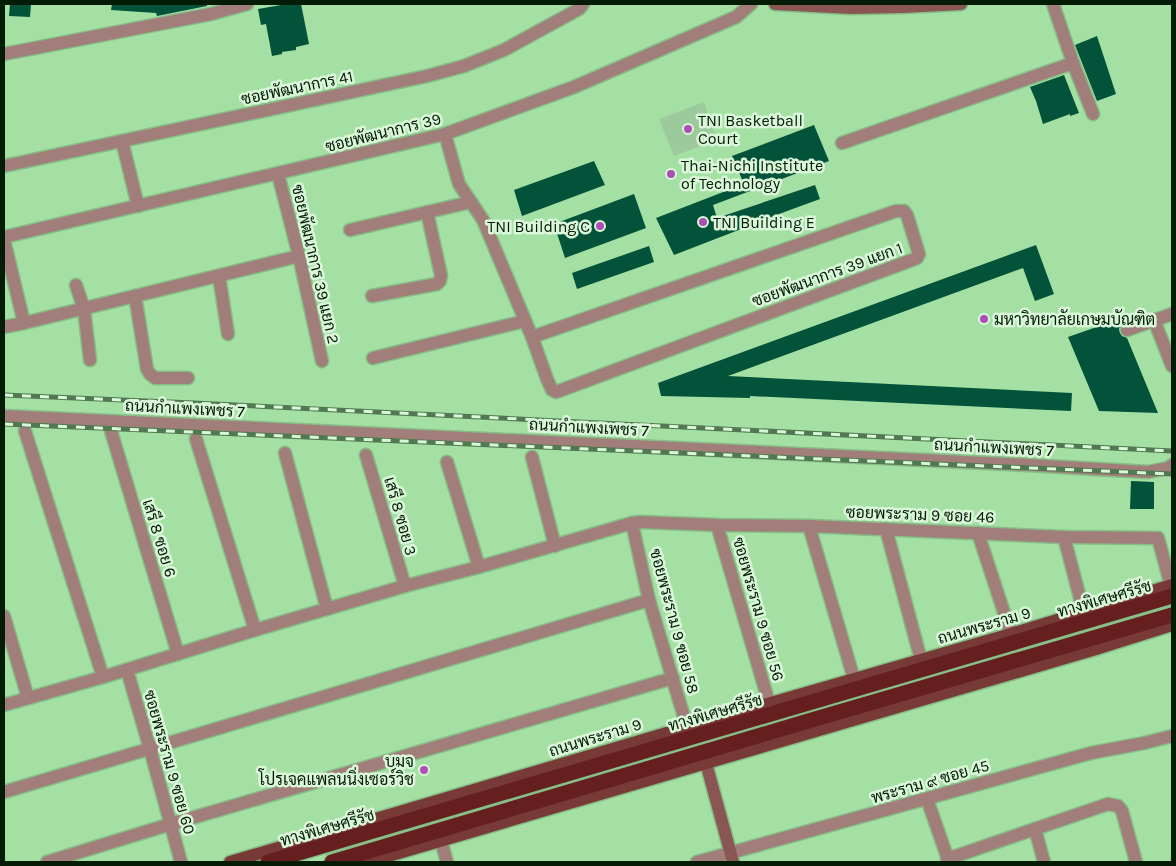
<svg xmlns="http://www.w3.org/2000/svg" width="1176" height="866" viewBox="0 0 1176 866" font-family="Karla,Sarabun,sans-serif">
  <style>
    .green { fill: #9dca9c }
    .building { fill: #03533a }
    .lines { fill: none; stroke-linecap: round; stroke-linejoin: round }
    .street-casing { stroke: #87bd87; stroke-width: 15 }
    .secondary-casing { stroke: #87bd87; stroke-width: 15 }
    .primary-casing { stroke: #87bd87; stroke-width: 15 }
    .highway-casing { stroke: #87bd87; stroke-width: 18 }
    .street { stroke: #a27e7a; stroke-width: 12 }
    .secondary { stroke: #8a5653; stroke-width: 12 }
    .primary { stroke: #783a37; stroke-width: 12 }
    .highway { stroke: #661f1f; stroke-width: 15 }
    .rail-casing { stroke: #507950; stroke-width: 5 }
    .rail { stroke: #daf8d9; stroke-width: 3; stroke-dasharray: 9; stroke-linecap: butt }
    .poi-dot { fill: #ad4eb6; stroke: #daf8d9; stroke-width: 2 }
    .labels { text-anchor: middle; stroke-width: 5; stroke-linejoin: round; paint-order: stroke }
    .street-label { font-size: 16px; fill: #041b05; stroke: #daf8d9 }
    .poi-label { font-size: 16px; fill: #041b05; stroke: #daf8d9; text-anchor: start }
  </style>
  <rect width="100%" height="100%" fill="#a4e0a3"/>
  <!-- green -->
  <polygon class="green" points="704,102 717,140 674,156 659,119"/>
  <!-- building -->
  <g class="building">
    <polygon points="10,4 31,4 30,17 9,16"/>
    <polygon points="112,4 207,4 207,6 157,16 156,13 111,10"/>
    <polygon points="287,4 301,4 309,44 296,47 296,50 282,52 282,54 272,56 266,24 261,25 258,9"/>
    <polygon points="1097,36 1116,94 1097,101 1075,45"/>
    <polygon points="1064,75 1079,113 1070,116 1070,114 1043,124 1036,101 1030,87"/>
    <polygon points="814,125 829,161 713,205 717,218 815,185 820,199 749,225 749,226 674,255 656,218 744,184 732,156"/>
    <polygon points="594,161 605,185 522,216 514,190"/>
    <polygon points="634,194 646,228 565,258 554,224"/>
    <polygon points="1036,245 1054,294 1035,301 1023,268 728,376 1072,393 1071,411 750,396 750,398 661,396 658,383"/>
    <polygon points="649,246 654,262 577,289 572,273"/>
    <polygon points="1108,323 1120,326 1119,329 1120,333 1122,336 1127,338 1158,413 1099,411 1068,337"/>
    <polygon points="1131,481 1154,482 1154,509 1130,509"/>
  </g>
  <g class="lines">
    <defs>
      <g id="street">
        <polyline points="1053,4 1073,63 1093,114"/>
        <polyline points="4,54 211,14 247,4"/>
        <polyline points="445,134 459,184 483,220 532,337 547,379 552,390 556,392 559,391 912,260 917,258 919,254 907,215 904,211 896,211 532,337"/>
        <polyline points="122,141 138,206"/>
        <polyline points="842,143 1073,63"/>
        <polyline points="4,166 427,76 464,66 504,50 579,9 583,4"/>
        <polyline points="278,174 299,256 322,361"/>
        <polyline points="350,230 471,202"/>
        <polyline points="4,237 445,134 574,87 736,17 751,4"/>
        <polyline points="4,240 24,323"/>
        <polyline points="219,276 228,334"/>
        <polyline points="76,285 84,309 90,360"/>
        <polyline points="135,296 147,369 150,374 155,378 188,378"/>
        <polyline points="372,296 437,284 440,281 441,275 427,212"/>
        <polyline points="1154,320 1172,366"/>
        <polyline points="4,327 24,323 299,256"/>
        <polyline points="1127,330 1172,314"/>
        <polyline points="373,358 525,321"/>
        <polyline points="4,416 1029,465 1148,472 1168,468 1172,465"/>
        <polyline points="25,431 103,677"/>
        <polyline points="111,431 178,654"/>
        <polyline points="196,439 255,630"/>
        <polyline points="285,453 327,609"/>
        <polyline points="366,455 405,586"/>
        <polyline points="532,457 555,546"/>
        <polyline points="447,462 479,567"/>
        <polyline points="632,523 649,600 687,727"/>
        <polyline points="717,525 769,703"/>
        <polyline points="809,526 854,679"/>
        <polyline points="886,529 921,660"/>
        <polyline points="978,533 1011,634"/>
        <polyline points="1064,537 1084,613"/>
        <polyline points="4,616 28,698"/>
        <polyline points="127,670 150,749 181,862"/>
        <polyline points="4,705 103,677 255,630 405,586 479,567 632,523 640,522 717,525 809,526 1064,537 1158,538 1171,586"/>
        <polyline points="4,792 649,600"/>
        <polyline points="927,799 949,862"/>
        <polyline points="1035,829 1044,862"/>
        <polyline points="441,841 447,862"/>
        <polyline points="947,859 1108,804 1118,806 1122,811 1136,862"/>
        <polyline points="47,862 171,824 673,678"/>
        <polyline points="697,862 1091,753 1144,743 1172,736"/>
      </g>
      <g id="secondary">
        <polyline points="775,4 851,8 903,7 961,4"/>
        <polyline points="706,763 733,862"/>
      </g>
      <g id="primary">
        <polyline points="230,862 687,727 1011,634 1172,585"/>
        <polyline points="368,862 1096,649 1172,625"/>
      </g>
      <g id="highway">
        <polyline points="268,862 1172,596"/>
        <polyline points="332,862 805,722 1172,615"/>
      </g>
    </defs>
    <!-- street casing -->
    <use href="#street" class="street-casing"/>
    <!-- secondary casing -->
    <use href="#secondary" class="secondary-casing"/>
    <!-- primary casing -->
    <use href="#primary" class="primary-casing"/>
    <!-- highway casing -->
    <use href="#highway" class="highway-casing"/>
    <!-- street -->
    <use href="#street" class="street"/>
    <!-- secondary -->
    <use href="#secondary" class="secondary"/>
    <!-- primary -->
    <use href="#primary" class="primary"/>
    <!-- highway -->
    <use href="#highway" class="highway"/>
    <defs>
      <g id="rail">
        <polyline points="4,395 194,403 1172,451"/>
        <polyline points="4,424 1172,474"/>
      </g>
    </defs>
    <!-- rail casing -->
    <use href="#rail" class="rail-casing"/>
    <!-- rail -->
    <use href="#rail" class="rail"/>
  </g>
  <!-- markers -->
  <g class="poi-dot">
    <circle cx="688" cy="129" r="5"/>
    <circle cx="671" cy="174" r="5"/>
    <circle cx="703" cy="222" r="5"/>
    <circle cx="600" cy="226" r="5"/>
    <circle cx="984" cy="319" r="5"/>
    <circle cx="424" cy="770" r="5"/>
  </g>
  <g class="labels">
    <!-- street labels -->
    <g class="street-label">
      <text transform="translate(297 87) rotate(-12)" y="6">ซอยพัฒนาการ 41</text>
      <text transform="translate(383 132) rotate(-14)" y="6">ซอยพัฒนาการ 39</text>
      <text transform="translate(316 264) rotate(77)" y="6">ซอยพัฒนาการ 39 แยก 2</text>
      <text transform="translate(827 274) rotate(-20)" y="6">ซอยพัฒนาการ 39 แยก 1</text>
      <text transform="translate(185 408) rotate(3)" y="6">ถนนกำแพงเพชร 7</text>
      <text transform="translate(589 427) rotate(3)" y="6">ถนนกำแพงเพชร 7</text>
      <text transform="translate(994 447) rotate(3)" y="6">ถนนกำแพงเพชร 7</text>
      <text transform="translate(920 514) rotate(2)" y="6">ซอยพระราม 9 ซอย 46</text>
      <text transform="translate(401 516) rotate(74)" y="6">เสรี 8 ซอย 3</text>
      <text transform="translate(160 538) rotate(73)" y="6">เสรี 8 ซอย 6</text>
      <text transform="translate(1104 598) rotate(-16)" y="6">ทางพิเศษศรีรัช</text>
      <text transform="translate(759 609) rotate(74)" y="6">ซอยพระราม 9 ซอย 56</text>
      <text transform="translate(675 621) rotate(75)" y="6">ซอยพระราม 9 ซอย 58</text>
      <text transform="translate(984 625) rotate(-16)" y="6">ถนนพระราม 9</text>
      <text transform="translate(715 712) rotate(-16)" y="6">ทางพิเศษศรีรัช</text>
      <text transform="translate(595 737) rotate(-17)" y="6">ถนนพระราม 9</text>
      <text transform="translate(170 762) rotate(74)" y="6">ซอยพระราม 9 ซอย 60</text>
      <text transform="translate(930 781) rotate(-16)" y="6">พระราม ๙ ซอย 45</text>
      <text transform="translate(327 827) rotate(-16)" y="6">ทางพิเศษศรีรัช</text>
    </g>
    <!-- poi labels -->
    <g class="poi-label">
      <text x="698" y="126">TNI Basketball<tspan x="698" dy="18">Court</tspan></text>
      <text x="681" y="171">Thai-Nichi Institute<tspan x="681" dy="18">of Technology</tspan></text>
      <text x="713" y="228">TNI Building E</text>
      <text x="590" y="232" text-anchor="end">TNI Building C</text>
      <text x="994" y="325">มหาวิทยาลัยเกษมบัณฑิต</text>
      <text x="414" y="767" text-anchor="end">บมจ<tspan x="414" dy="18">โปรเจคแพลนนิ่งเซอร์วิช</tspan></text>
    </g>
  </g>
  <!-- border -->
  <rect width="1176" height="866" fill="none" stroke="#041b05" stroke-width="10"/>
</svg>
